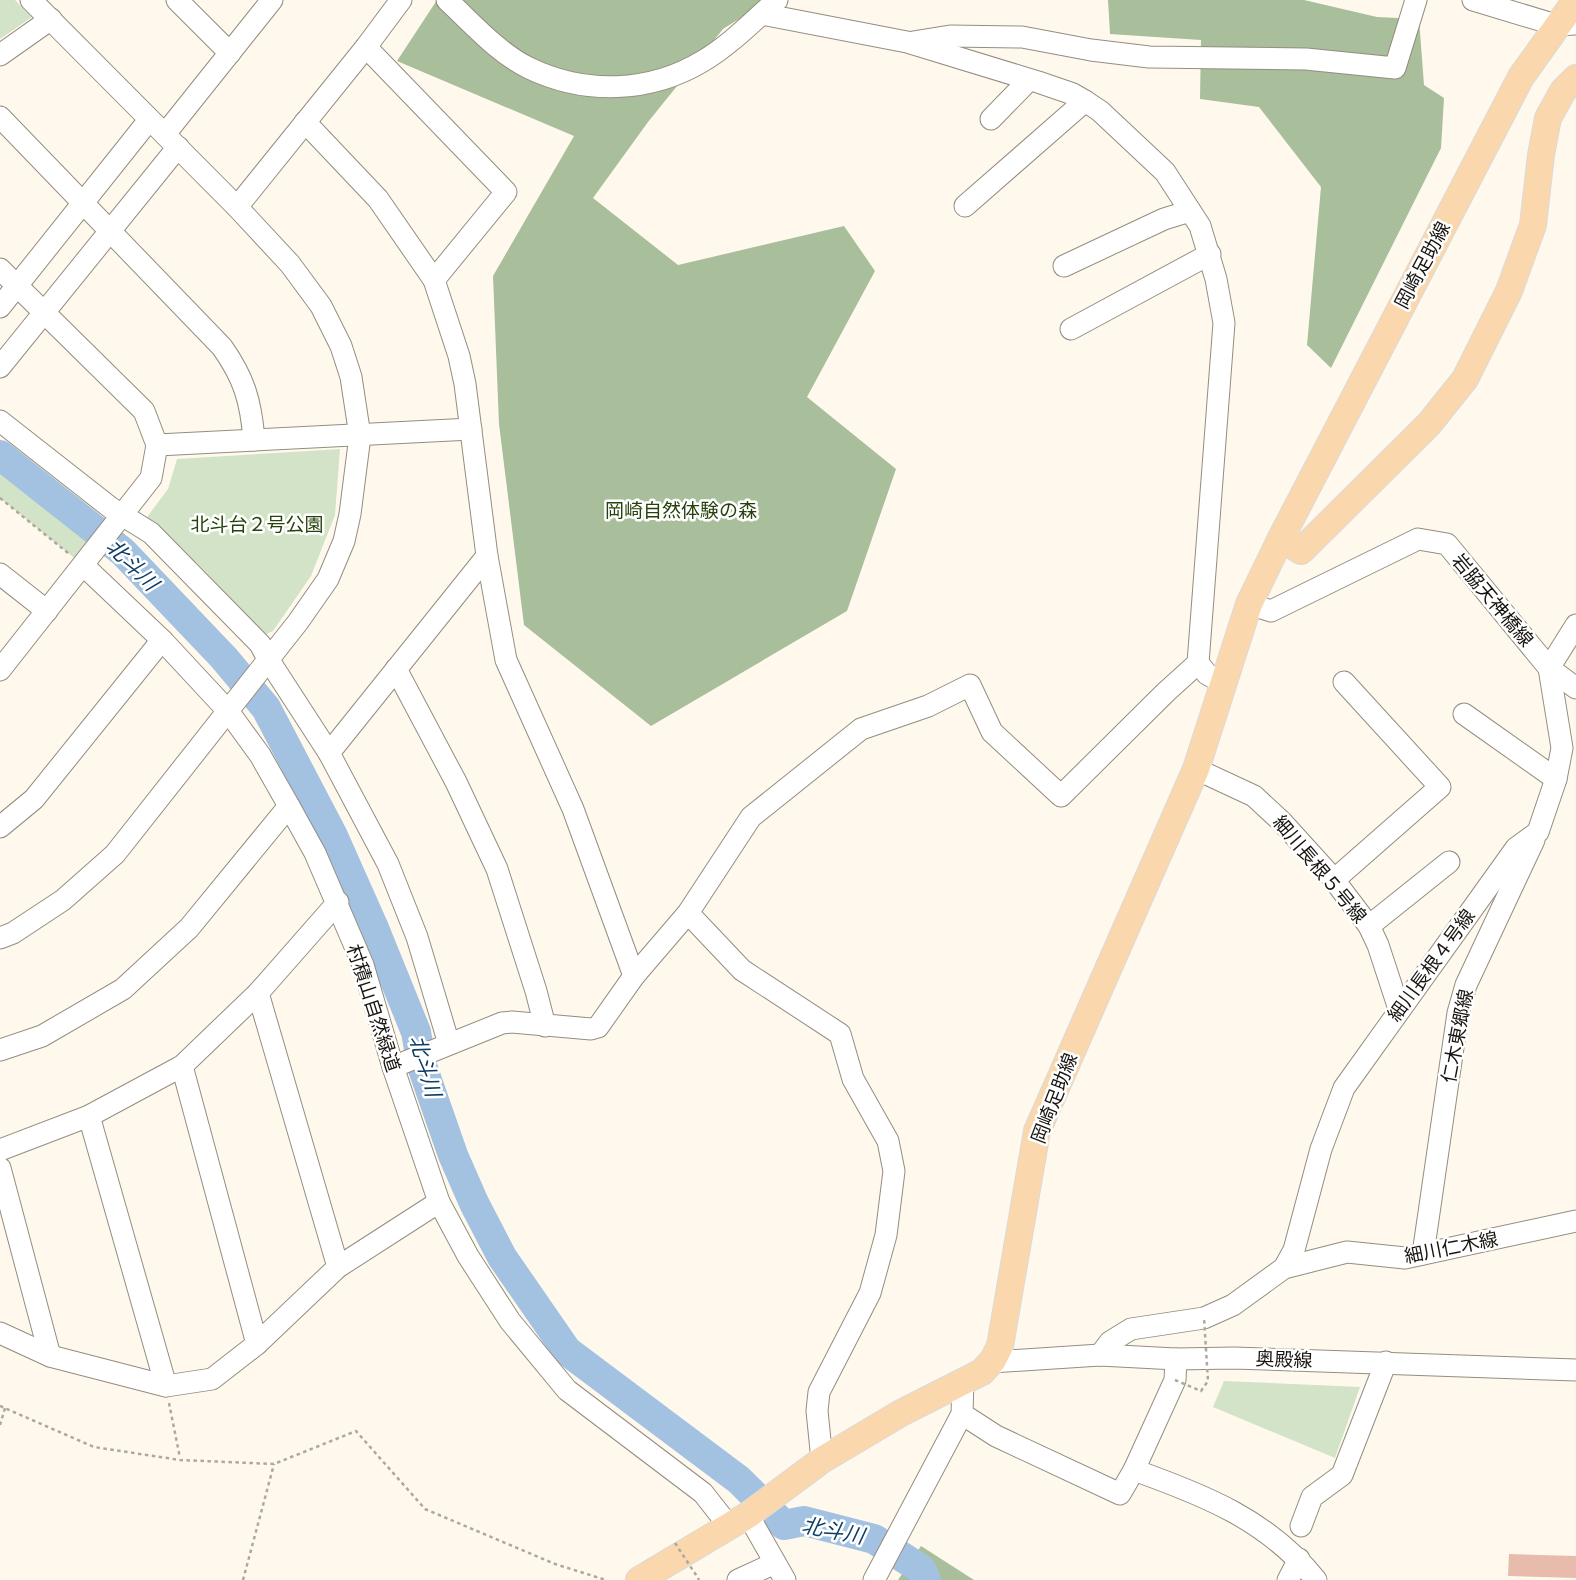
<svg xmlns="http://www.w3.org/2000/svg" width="1576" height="1580" viewBox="0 0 1576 1580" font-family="'Work Sans','Noto Sans JP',sans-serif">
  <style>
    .green { fill: #d2e3c7 }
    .forest { fill: #a9be9a }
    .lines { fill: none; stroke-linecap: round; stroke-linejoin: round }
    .river { stroke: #a3c1e0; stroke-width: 30 }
    .building { fill: #e8bcad }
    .minor-casing { stroke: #948d80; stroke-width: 23 }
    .major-casing { stroke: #dadad9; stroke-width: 28 }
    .path { stroke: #ada89f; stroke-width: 2.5; stroke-dasharray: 3.5 3.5; stroke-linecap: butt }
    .minor { stroke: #fff; stroke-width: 21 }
    .major { stroke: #fbd7ae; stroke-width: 26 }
    .path-bridge { stroke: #ada89f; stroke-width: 2.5; stroke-dasharray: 3.5 3.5; stroke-linecap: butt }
    .labels { text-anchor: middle; stroke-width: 5; stroke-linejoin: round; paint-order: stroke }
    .street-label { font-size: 19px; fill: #181510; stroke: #fff }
    .park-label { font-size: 19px; fill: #27410b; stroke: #fff }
    .water-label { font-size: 21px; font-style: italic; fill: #0e3d65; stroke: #fff }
  </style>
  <rect width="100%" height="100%" fill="#fff9ed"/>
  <!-- green -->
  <g class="green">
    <polygon points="0,0 15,0 32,17 0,39"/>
    <polygon points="340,449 335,515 311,576 273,631 264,635 204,570 147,517 168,489 177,459"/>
    <polygon points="0,461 101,542 83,565 0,498"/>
    <polygon points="1224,1381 1360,1387 1335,1458 1213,1407"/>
  </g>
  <!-- forest -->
  <g class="forest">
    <polygon points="437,0 769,0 723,29 648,122 593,198 678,265 844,226 875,271 807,397 896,469 847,611 651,726 524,625 499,424 493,276 574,136 397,61"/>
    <polygon points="1108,0 1304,0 1377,17 1419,19 1424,85 1444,98 1441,148 1331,368 1307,345 1321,187 1259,107 1200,99 1201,40 1110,34"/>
    <polygon points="921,1546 974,1580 898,1580"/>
  </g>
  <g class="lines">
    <!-- river -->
    <polyline class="river" points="0,455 123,552 224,658 266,708 333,836 373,926 416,1032 422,1066 453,1155 474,1203 502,1257 567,1351 739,1480 784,1525 804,1521 874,1539 921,1569 926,1580"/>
  </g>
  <!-- building -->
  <polygon class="building" points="1509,1554 1576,1556 1576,1578 1508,1576"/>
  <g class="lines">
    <defs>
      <g id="minor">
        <polyline points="177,0 230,53"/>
        <path d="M447,0C472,23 498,53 529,68C585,95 650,93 703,61C730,45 753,21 777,0"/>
        <polyline points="1473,0 1556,25 1576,24"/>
        <polyline points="762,14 907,42 1038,82 1073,94 1085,101 1100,111 1165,172 1200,226 1216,279 1224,323 1198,663 1207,674 1223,683"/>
        <polyline points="913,42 950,36 1022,37 1091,50 1149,57 1306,59 1395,68 1416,0"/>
        <polyline points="366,47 506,192 434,280"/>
        <polyline points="0,55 51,19"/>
        <path d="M0,117L222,347C244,378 251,401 254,440"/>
        <polyline points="991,119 1029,80"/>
        <polyline points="305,122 378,199 434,280 459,356 465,384 487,556 506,660 573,809 634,976"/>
        <polyline points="165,134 272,0"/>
        <polyline points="965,206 1085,101"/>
        <polyline points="237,207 366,47 401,0"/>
        <polyline points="1064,266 1164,219 1190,211"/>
        <polyline points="0,269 144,411 157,445 151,478 0,670"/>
        <polyline points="0,307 149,120"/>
        <polyline points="1071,329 1210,254"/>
        <polyline points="0,367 178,147"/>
        <polyline points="0,421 111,508 151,533 260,644 268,659 329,753 388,864 417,937 449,1044"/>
        <polyline points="157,445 471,429"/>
        <polyline points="83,565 162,640 228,711 260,755 289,806 315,853 363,965 393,1067 439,1202 468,1256 510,1321 567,1390 703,1493 729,1526"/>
        <polyline points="0,574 47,611"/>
        <polyline points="1249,604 1271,611 1418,539 1447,544 1549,668 1576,688"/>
        <polyline points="1549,668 1576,625"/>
        <polyline points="396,669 456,782 497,869 536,991 545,1026"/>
        <polyline points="1464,714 1556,779"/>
        <polyline points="329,753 487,556"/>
        <polyline points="1196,769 1254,796 1282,822 1331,876 1369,926 1378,945 1399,1009"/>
        <polyline points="0,827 34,799 162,640"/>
        <polyline points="1334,880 1440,787 1344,682"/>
        <polyline points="688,913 742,970 840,1034 853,1079 888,1141 894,1171 886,1235 870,1293 819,1392 817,1411 822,1460"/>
        <polyline points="1369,926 1449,862"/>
        <polyline points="0,938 13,933 63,900 115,854 298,622 328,579 344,541 350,514 360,436 351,377 341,346 321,306 290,264 237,207 31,0"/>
        <polyline points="258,993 338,1267"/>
        <polyline points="0,1050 42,1036 123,989 189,928 289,806"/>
        <polyline points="182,1066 257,1344"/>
        <polyline points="393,1067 502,1023 512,1022 591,1029 598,1027 634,976 688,913 751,817 861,729 928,706 970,685 992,732 1061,796 1166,692 1198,663"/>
        <polyline points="89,1116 166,1386"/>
        <polyline points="0,1150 89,1116 182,1066 258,993 338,902"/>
        <polyline points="0,1168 50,1356"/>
        <polyline points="1423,1254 1458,1013 1466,985 1534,840"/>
        <polyline points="1284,1268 1294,1250 1321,1149 1344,1088 1516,848 1538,832 1556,779 1562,748 1549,668"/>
        <polyline points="0,1333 50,1356 166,1386 212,1379 257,1344 338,1267 439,1202"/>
        <polyline points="1100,1355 1110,1342 1131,1329 1204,1318 1233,1305 1284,1268 1347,1252 1405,1258 1576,1221"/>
        <polyline points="992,1362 1100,1355 1176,1359 1234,1358 1576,1370"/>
        <polyline points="962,1414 996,1436 1120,1494 1134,1470 1175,1380 1176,1359"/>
        <path d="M1134,1470C1204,1495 1268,1520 1316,1580"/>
        <polyline points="748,1515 785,1580"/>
        <polyline points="1301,1526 1312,1497 1342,1475 1386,1362"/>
        <polyline points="738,1580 775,1563"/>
        <polyline points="874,1580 962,1414 963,1380"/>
        <polyline points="1288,1580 1299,1559"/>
      </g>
      <g id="major">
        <polyline points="1281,538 1521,77 1576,0"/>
        <polyline points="639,1580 748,1515 822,1460 901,1413 982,1372 993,1360 1000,1346 1037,1131 1196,769 1249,604 1281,538 1301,551 1429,424 1465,379 1509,291 1533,225 1541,155 1548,118 1563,91 1576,78"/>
      </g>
    </defs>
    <!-- minor casing -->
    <use href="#minor" class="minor-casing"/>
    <!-- major casing -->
    <use href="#major" class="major-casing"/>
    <!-- path -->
    <g class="path">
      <polyline points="0,498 68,553"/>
      <polyline points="169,1403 180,1458"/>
      <polyline points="0,1406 94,1447 180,1460 274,1464 356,1431 425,1509 555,1564 606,1580"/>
      <polyline points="0,1425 5,1408"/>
      <polyline points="698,1578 699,1580"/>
      <polyline points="243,1580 274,1464"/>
    </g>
    <!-- minor -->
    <use href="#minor" class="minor"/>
    <!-- major -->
    <use href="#major" class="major"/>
    <!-- path-bridge -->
    <g class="path-bridge">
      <polyline points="1175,1380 1201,1391 1208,1381 1204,1318"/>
      <polyline points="675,1543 698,1578"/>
    </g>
  </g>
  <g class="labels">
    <!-- street labels -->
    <g class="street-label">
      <text transform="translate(1422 265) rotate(-62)" y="7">岡崎足助線</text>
      <text transform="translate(1493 600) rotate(50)" y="7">岩脇天神橋線</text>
      <text transform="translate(1320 869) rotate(50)" y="7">細川長根５号線</text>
      <text transform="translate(1431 965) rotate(-54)" y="7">細川長根４号線</text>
      <text transform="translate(374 1008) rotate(72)" y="7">村積山自然緑道</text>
      <text transform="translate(1457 1036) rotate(-79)" y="7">仁木東郷線</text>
      <text transform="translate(1054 1098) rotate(-69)" y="7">岡崎足助線</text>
      <text transform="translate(1451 1247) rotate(-11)" y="7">細川仁木線</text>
      <text transform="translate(1284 1359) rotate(2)" y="7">奥殿線</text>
    </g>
    <!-- park labels -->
    <g class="park-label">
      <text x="681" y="517">岡崎自然体験の森</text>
      <text x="257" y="531">北斗台２号公園</text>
    </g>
    <!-- water labels -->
    <g class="water-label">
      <text transform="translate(132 565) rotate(45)" y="7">北斗川</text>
      <text transform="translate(425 1066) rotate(74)" y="7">北斗川</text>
      <text transform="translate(833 1531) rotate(11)" y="7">北斗川</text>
    </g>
  </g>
</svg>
